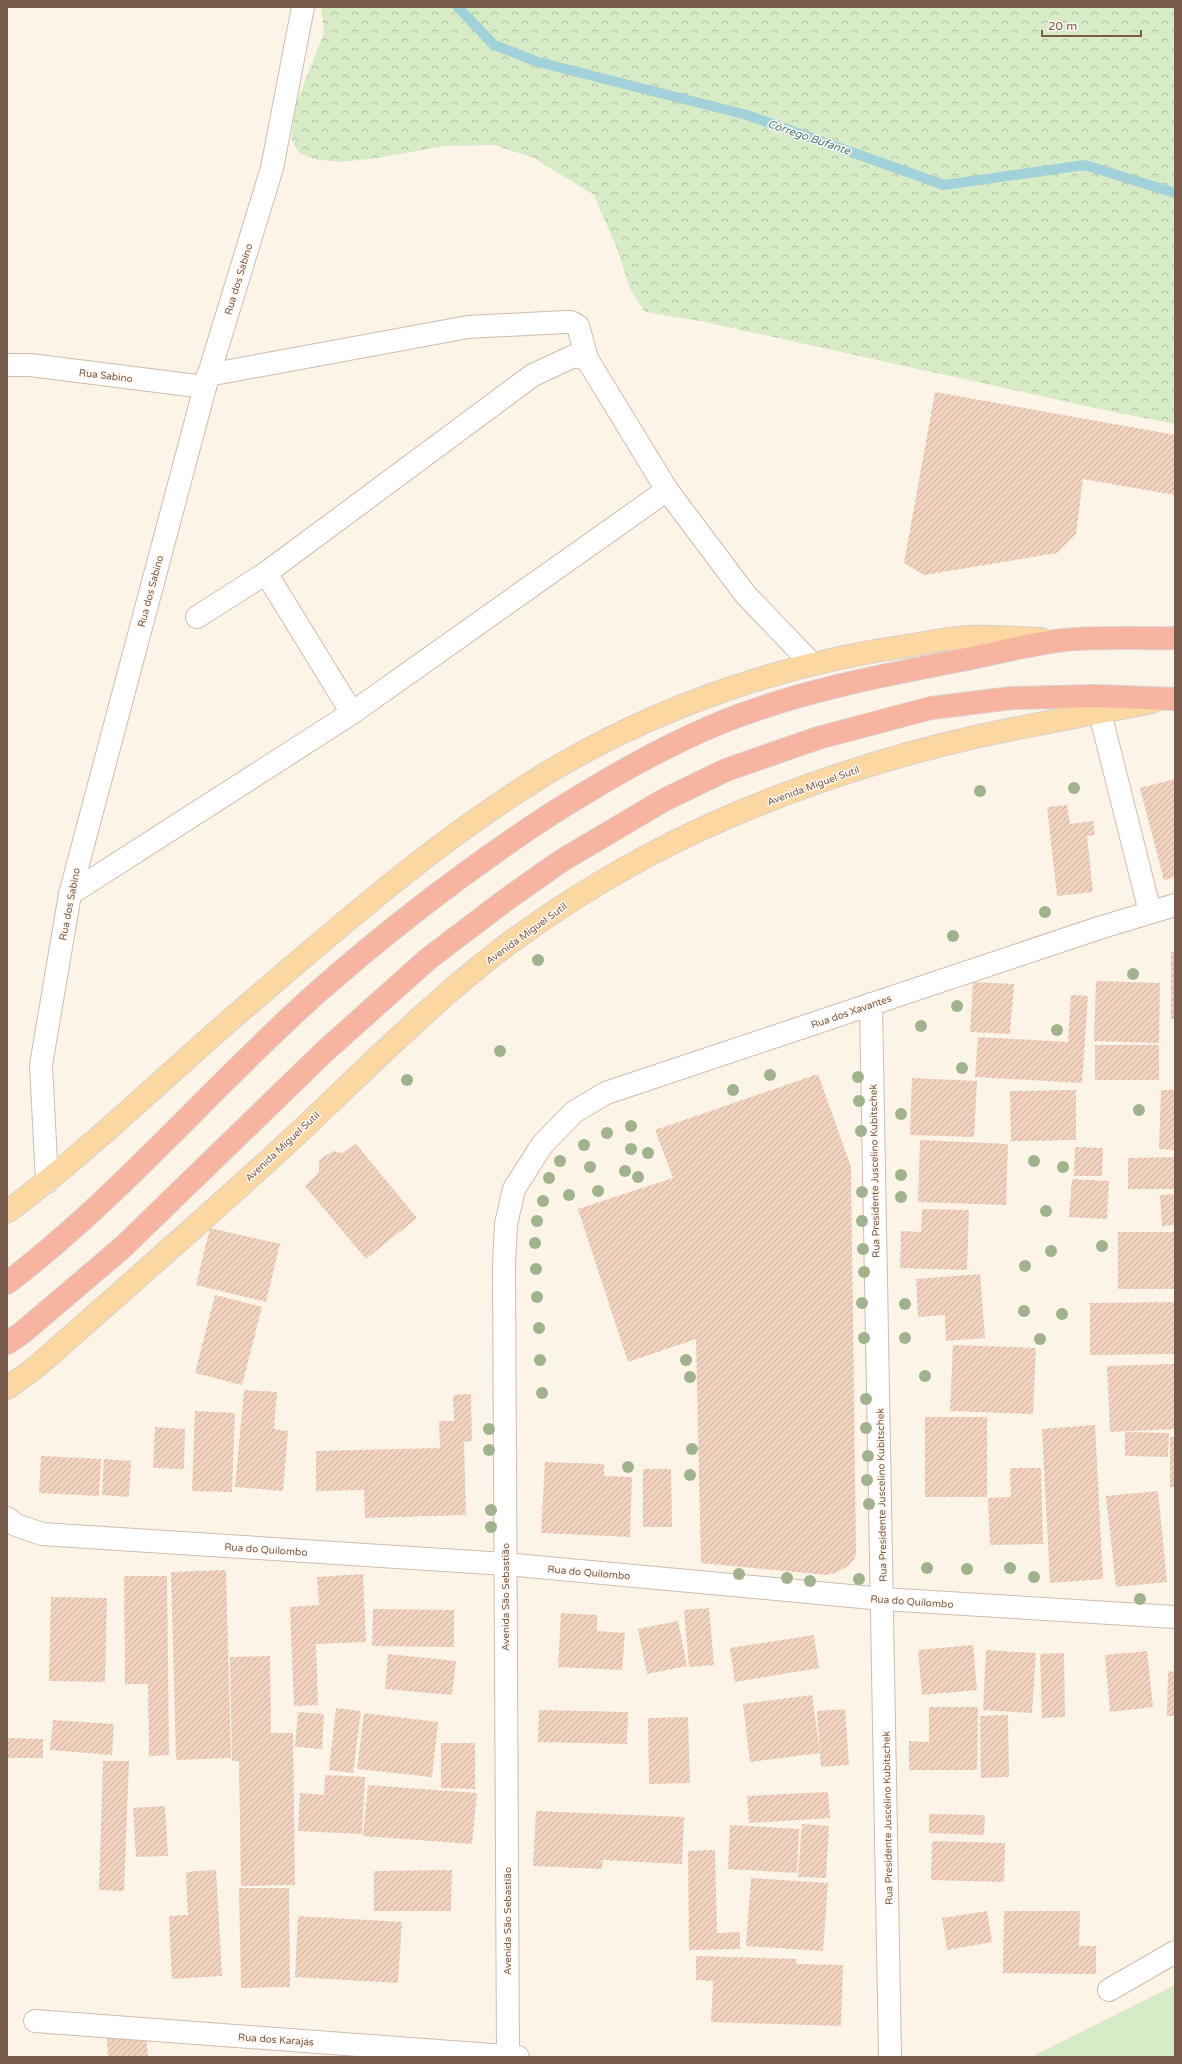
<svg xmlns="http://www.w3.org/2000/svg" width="1182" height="2064" viewBox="0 0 1182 2064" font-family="'Varela Round',sans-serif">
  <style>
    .green { fill: #d6ebc6 }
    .forest { fill: url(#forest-crowns) }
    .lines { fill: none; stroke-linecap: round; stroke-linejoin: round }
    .stream { stroke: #a2d2d9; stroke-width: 10 }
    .building { fill: url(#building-hatch) }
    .minor-casing { stroke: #cfbcae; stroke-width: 24 }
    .major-casing { stroke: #d9d1cd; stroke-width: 24 }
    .highway-casing { stroke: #d9d1cd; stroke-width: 24 }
    .minor { stroke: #fff; stroke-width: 22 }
    .major { stroke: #fbd7a1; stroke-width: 22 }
    .highway { stroke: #f7b4a0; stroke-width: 22 }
    .tree { fill: #a1b38d }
    .labels { text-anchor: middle; stroke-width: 3; stroke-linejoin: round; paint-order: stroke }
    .street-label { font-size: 10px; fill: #785a4c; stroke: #fff8ef }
    .water-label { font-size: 11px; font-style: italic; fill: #427b83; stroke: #fff8ef }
  </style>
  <defs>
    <pattern id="forest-crowns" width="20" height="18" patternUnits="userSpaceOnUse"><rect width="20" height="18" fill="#d6ebc6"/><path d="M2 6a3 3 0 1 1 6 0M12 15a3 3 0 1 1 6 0" fill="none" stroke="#b2c1a3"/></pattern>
    <pattern id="building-hatch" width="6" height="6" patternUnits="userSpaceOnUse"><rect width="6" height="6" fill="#f2d3c0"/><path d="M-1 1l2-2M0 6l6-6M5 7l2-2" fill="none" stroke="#c9ae9e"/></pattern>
  </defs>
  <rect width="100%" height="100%" fill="#fdf4e8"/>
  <!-- green -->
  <polygon class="green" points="1175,1985 1175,2057 1031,2057"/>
  <!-- forest -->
  <polygon class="forest" points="321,7 1175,7 1175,424 1114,412 705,322 645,312 630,289 618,251 594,195 534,158 494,145 444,146 378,158 340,162 314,159 299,153 291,138 296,104 324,33"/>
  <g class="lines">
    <!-- stream -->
    <polyline class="stream" points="458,7 494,45 538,62 747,115 944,185 1085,165 1175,193"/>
  </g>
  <!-- building -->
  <g class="building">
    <polygon points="935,392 1175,435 1175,495 1083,479 1076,534 1057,553 924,575 904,563"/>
    <polygon points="1175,779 1175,877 1164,880 1140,788"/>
    <polygon points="1067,805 1070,824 1093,821 1095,835 1087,836 1093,892 1057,896 1047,807"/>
    <rect x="1171" y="952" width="4" height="67"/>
    <polygon points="1096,981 1160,983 1159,1043 1094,1041"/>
    <polygon points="973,982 1014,984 1010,1034 970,1032"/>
    <polygon points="1071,995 1088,996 1082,1083 975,1077 978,1037 1068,1042"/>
    <rect x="1095" y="1045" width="64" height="35"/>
    <polygon points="818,1074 851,1167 856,1554 853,1561 848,1566 835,1573 826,1575 701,1563 696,1339 628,1362 578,1209 673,1178 655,1130"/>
    <polygon points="912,1078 977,1081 974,1137 910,1135"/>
    <polygon points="1076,1090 1076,1140 1011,1141 1010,1091"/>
    <polygon points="1161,1090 1175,1090 1175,1150 1159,1149"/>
    <polygon points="920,1140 1008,1144 1006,1205 918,1202"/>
    <polygon points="356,1144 417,1218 366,1259 305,1186 319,1172 319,1161 323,1157 334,1151 342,1153"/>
    <polygon points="1075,1147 1103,1148 1102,1176 1074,1176"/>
    <polygon points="1175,1157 1175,1189 1128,1189 1128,1158"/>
    <polygon points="1072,1179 1109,1181 1107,1219 1069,1217"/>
    <polygon points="1175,1194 1175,1225 1162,1226 1160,1195"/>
    <polygon points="922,1209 969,1210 967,1270 900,1268 901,1231 921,1232"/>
    <polygon points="210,1228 280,1244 266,1302 196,1285"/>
    <rect x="1118" y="1232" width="57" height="57"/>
    <polygon points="980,1274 985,1338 946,1341 945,1315 918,1317 916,1279"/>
    <polygon points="215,1295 262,1307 242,1385 195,1373"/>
    <polygon points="1175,1302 1175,1354 1090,1355 1090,1303"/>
    <polygon points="953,1345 1036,1348 1033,1414 950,1411"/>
    <polygon points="1175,1364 1175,1429 1110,1432 1107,1366"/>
    <polygon points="244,1390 277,1392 274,1429 288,1431 283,1491 235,1487"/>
    <polygon points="471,1394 472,1441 464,1442 466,1515 365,1518 364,1490 316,1491 316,1451 440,1448 439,1421 454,1421 453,1395"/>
    <polygon points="195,1411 235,1413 232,1492 192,1491"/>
    <rect x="925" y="1417" width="62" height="80"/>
    <polygon points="1095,1425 1103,1579 1050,1583 1042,1429"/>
    <polygon points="155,1427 185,1429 184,1469 153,1468"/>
    <polygon points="1125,1432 1169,1433 1168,1457 1125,1456"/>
    <rect x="1170" y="1437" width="5" height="50"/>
    <polygon points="41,1456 101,1459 99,1496 39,1493"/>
    <polygon points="104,1459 131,1461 129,1497 102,1495"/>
    <polygon points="545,1462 604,1464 604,1476 632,1477 630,1537 541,1533"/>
    <polygon points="1010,1468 1041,1468 1043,1544 990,1545 988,1498 1011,1497"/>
    <polygon points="643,1469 671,1469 672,1527 643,1527"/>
    <polygon points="1158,1491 1167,1582 1116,1587 1106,1496"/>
    <polygon points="226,1570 231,1758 176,1760 171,1572"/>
    <polygon points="363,1574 366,1642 316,1644 318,1705 294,1706 290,1607 319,1605 317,1577"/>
    <polygon points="124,1576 167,1576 169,1755 149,1756 148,1684 125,1684"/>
    <polygon points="51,1597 107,1598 105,1682 49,1681"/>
    <polygon points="709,1608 714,1665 689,1667 684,1610"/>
    <polygon points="373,1609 454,1610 454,1647 372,1646"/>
    <polygon points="561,1613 597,1615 597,1631 625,1633 622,1670 558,1667"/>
    <polygon points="678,1621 687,1666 647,1674 638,1629"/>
    <polygon points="814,1635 819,1668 735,1682 730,1648"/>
    <polygon points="973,1645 977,1690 922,1695 918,1650"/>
    <polygon points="986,1650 1036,1653 1032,1713 983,1710"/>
    <polygon points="1147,1651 1153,1707 1110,1712 1105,1655"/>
    <polygon points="1064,1653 1065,1717 1042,1718 1040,1654"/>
    <polygon points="388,1654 456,1661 452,1695 385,1689"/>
    <polygon points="270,1656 271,1733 293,1733 295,1885 241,1886 239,1761 232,1761 230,1657"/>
    <polygon points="1168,1671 1175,1672 1175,1716 1167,1716"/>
    <polygon points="812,1695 820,1753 750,1762 743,1704"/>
    <polygon points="929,1707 978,1707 977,1770 909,1770 909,1741 929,1742"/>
    <polygon points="336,1708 361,1711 353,1773 329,1770"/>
    <polygon points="845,1709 849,1765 821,1767 817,1711"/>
    <polygon points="539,1710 628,1712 627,1744 538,1742"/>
    <polygon points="298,1712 324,1714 322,1749 295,1747"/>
    <polygon points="364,1713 438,1722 432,1777 357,1769"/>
    <polygon points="1008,1715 1009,1777 981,1778 980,1716"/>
    <polygon points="688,1717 690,1783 649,1784 648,1718"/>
    <polygon points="53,1720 114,1724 112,1755 50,1750"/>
    <polygon points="7,1738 43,1739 43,1758 7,1758"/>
    <polygon points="441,1743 475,1743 475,1789 441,1788"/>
    <polygon points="103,1761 129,1761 124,1891 99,1890"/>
    <polygon points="325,1775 365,1777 362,1834 298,1831 300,1793 324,1795"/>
    <polygon points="368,1785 477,1793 472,1844 363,1836"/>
    <polygon points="828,1792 830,1818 749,1823 747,1796"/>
    <polygon points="165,1806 168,1856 136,1857 133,1808"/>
    <polygon points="536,1811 684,1817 682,1864 603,1860 602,1869 533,1866"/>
    <polygon points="929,1814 985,1815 984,1835 929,1833"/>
    <polygon points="802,1824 829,1826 826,1878 798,1877"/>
    <polygon points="730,1825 799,1829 797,1873 728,1869"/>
    <polygon points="932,1841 1005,1843 1004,1882 931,1880"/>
    <polygon points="715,1850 717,1933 740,1932 740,1949 689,1950 688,1851"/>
    <polygon points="216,1870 222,1976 172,1979 169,1916 188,1915 186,1872"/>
    <polygon points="452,1870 451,1911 374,1911 374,1871"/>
    <polygon points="751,1878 828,1883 823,1951 746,1946"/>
    <polygon points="239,1888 289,1888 290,1987 241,1988"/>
    <polygon points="987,1911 992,1942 947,1950 942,1918"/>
    <polygon points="1004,1911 1080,1911 1079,1946 1096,1946 1096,1974 1003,1973"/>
    <polygon points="298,1916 402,1922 398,1983 295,1977"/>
    <polygon points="696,1956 797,1959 796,1964 843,1965 841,2026 711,2022 713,1981 696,1980"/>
    <polygon points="146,2035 148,2057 108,2057 107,2038"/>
  </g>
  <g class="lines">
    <defs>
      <g id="minor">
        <polyline points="7,365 30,365 205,387"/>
        <polyline points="208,375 468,327 565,322 571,322 578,326 587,359"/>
        <polyline points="266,573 352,713"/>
        <polyline points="197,617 266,573 533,375 574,356 587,359 667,490 745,594 812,664"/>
        <polyline points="1100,713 1150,912"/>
        <polyline points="70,894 352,713 667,490"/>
        <polyline points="871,1004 890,2057"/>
        <polyline points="47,1182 41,1065 70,894 205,387 272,168 303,7"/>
        <polyline points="7,1518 16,1525 42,1534 505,1564 883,1599 1175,1617"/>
        <polyline points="1109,1990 1175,1952"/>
        <polyline points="35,2021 518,2057"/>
        <polyline points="508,2057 504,1265 506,1224 514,1189 542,1145 574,1112 606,1093 1099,928 1175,905"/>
      </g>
      <g id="major">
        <path d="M7,1212C90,1150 164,1077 243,1009C340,926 437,840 547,773C658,706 784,663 913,645C931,642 949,638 967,637C991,636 1016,638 1041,639"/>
        <path d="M7,1388L35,1368C117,1296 199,1224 280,1150C355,1081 426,1006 508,944C553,911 600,881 649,855C749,802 865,762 975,737C1034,724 1093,714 1152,702"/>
      </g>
      <g id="highway">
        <path d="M7,1283C121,1196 213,1085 320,990C393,926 470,867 551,814C604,781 658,749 715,725C794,692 879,676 962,660C996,653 1030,644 1064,640C1098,636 1140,639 1175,638"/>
        <polyline points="7,1343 22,1333 123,1247 324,1052 428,959 503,902 561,861 664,800 726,770 818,738 931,708 1012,698 1095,696 1175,699"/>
      </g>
    </defs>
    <!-- minor casing -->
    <use href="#minor" class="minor-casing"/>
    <!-- major casing -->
    <use href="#major" class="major-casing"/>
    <!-- highway casing -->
    <use href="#highway" class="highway-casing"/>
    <!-- minor -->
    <use href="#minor" class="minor"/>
    <!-- major -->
    <use href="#major" class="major"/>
    <!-- highway -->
    <use href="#highway" class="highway"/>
  </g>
  <!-- trees -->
  <g class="tree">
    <circle cx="1074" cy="788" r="6"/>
    <circle cx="980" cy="791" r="6"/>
    <circle cx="1045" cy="912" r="6"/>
    <circle cx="953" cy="936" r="6"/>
    <circle cx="538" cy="960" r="6"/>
    <circle cx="1133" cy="974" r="6"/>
    <circle cx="957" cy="1006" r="6"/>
    <circle cx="921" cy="1026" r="6"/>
    <circle cx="1057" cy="1030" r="6"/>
    <circle cx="500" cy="1051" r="6"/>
    <circle cx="962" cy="1068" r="6"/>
    <circle cx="770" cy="1075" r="6"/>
    <circle cx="858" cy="1077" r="6"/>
    <circle cx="407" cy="1080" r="6"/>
    <circle cx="733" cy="1090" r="6"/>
    <circle cx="859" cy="1101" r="6"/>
    <circle cx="1139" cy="1110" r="6"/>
    <circle cx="901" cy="1114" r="6"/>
    <circle cx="631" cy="1126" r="6"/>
    <circle cx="861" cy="1131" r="6"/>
    <circle cx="607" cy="1133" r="6"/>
    <circle cx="584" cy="1145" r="6"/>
    <circle cx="631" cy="1149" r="6"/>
    <circle cx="648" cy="1153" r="6"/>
    <circle cx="560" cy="1161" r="6"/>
    <circle cx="1034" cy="1161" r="6"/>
    <circle cx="590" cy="1167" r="6"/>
    <circle cx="1063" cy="1167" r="6"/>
    <circle cx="625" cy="1171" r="6"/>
    <circle cx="901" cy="1175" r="6"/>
    <circle cx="638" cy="1177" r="6"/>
    <circle cx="549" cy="1178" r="6"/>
    <circle cx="598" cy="1191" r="6"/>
    <circle cx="862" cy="1192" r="6"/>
    <circle cx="569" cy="1195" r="6"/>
    <circle cx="901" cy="1197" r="6"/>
    <circle cx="543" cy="1201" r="6"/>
    <circle cx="1046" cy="1211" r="6"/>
    <circle cx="537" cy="1221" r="6"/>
    <circle cx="862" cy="1221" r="6"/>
    <circle cx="535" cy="1243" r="6"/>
    <circle cx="1102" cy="1246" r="6"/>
    <circle cx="863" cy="1249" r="6"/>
    <circle cx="1051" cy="1251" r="6"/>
    <circle cx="1025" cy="1266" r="6"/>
    <circle cx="536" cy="1269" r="6"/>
    <circle cx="864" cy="1272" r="6"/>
    <circle cx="537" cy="1297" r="6"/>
    <circle cx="862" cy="1303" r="6"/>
    <circle cx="905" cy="1304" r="6"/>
    <circle cx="1024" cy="1311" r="6"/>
    <circle cx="1062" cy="1314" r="6"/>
    <circle cx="539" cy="1328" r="6"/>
    <circle cx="864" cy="1338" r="6"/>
    <circle cx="905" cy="1338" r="6"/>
    <circle cx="1040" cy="1339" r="6"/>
    <circle cx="540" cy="1360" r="6"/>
    <circle cx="686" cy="1360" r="6"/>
    <circle cx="925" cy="1376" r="6"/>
    <circle cx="690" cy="1377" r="6"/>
    <circle cx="542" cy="1393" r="6"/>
    <circle cx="866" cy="1399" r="6"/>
    <circle cx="866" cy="1428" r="6"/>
    <circle cx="489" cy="1429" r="6"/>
    <circle cx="692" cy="1449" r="6"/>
    <circle cx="489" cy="1450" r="6"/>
    <circle cx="868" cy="1456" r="6"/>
    <circle cx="628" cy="1467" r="6"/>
    <circle cx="690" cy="1475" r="6"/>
    <circle cx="867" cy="1480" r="6"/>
    <circle cx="869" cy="1504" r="6"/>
    <circle cx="491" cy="1510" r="6"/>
    <circle cx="491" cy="1527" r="6"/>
    <circle cx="927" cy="1568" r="6"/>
    <circle cx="1010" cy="1568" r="6"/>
    <circle cx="967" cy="1569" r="6"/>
    <circle cx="739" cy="1574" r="6"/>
    <circle cx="1034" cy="1577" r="6"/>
    <circle cx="787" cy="1578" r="6"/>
    <circle cx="859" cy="1579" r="6"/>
    <circle cx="810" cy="1581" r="6"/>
    <circle cx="1140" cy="1599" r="6"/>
  </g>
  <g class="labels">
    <!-- street labels -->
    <g class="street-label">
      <text transform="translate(238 279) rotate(-73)" y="4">Rua dos Sabino</text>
      <text transform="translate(106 375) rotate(7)" y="4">Rua Sabino</text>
      <text transform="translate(150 591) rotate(-75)" y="4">Rua dos Sabino</text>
      <text transform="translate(813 785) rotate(-20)" y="4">Avenida Miguel Sutil</text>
      <text transform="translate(69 904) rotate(-79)" y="4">Rua dos Sabino</text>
      <text transform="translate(526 933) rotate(-36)" y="4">Avenida Miguel Sutil</text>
      <text transform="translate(851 1011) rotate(-19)" y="4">Rua dos Xavantes</text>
      <text transform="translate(282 1146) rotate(-43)" y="4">Avenida Miguel Sutil</text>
      <text transform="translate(874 1171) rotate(-91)" y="4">Rua Presidente Juscelino Kubitschek</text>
      <text transform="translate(881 1495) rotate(-91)" y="4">Rua Presidente Juscelino Kubitschek</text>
      <text transform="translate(266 1549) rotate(4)" y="4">Rua do Quilombo</text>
      <text transform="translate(589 1572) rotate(5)" y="4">Rua do Quilombo</text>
      <text transform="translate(505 1597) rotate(-90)" y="4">Avenida São Sebastião</text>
      <text transform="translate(912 1601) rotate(4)" y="4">Rua do Quilombo</text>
      <text transform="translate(887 1818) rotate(-91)" y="4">Rua Presidente Juscelino Kubitschek</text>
      <text transform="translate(507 1921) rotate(-90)" y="4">Avenida São Sebastião</text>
      <text transform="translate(276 2039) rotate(4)" y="4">Rua dos Karajás</text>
    </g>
    <!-- water labels -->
    <g class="water-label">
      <text transform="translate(809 137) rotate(19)" y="4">Córrego Bufante</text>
    </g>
  </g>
  <!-- border -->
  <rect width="1182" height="2064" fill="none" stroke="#785a4c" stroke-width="16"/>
  <!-- scale -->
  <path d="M1042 30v6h99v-6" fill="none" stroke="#785a4c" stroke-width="2"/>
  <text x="1048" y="30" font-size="12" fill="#785a4c" stroke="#fff8ef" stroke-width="3" paint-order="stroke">20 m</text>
</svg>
